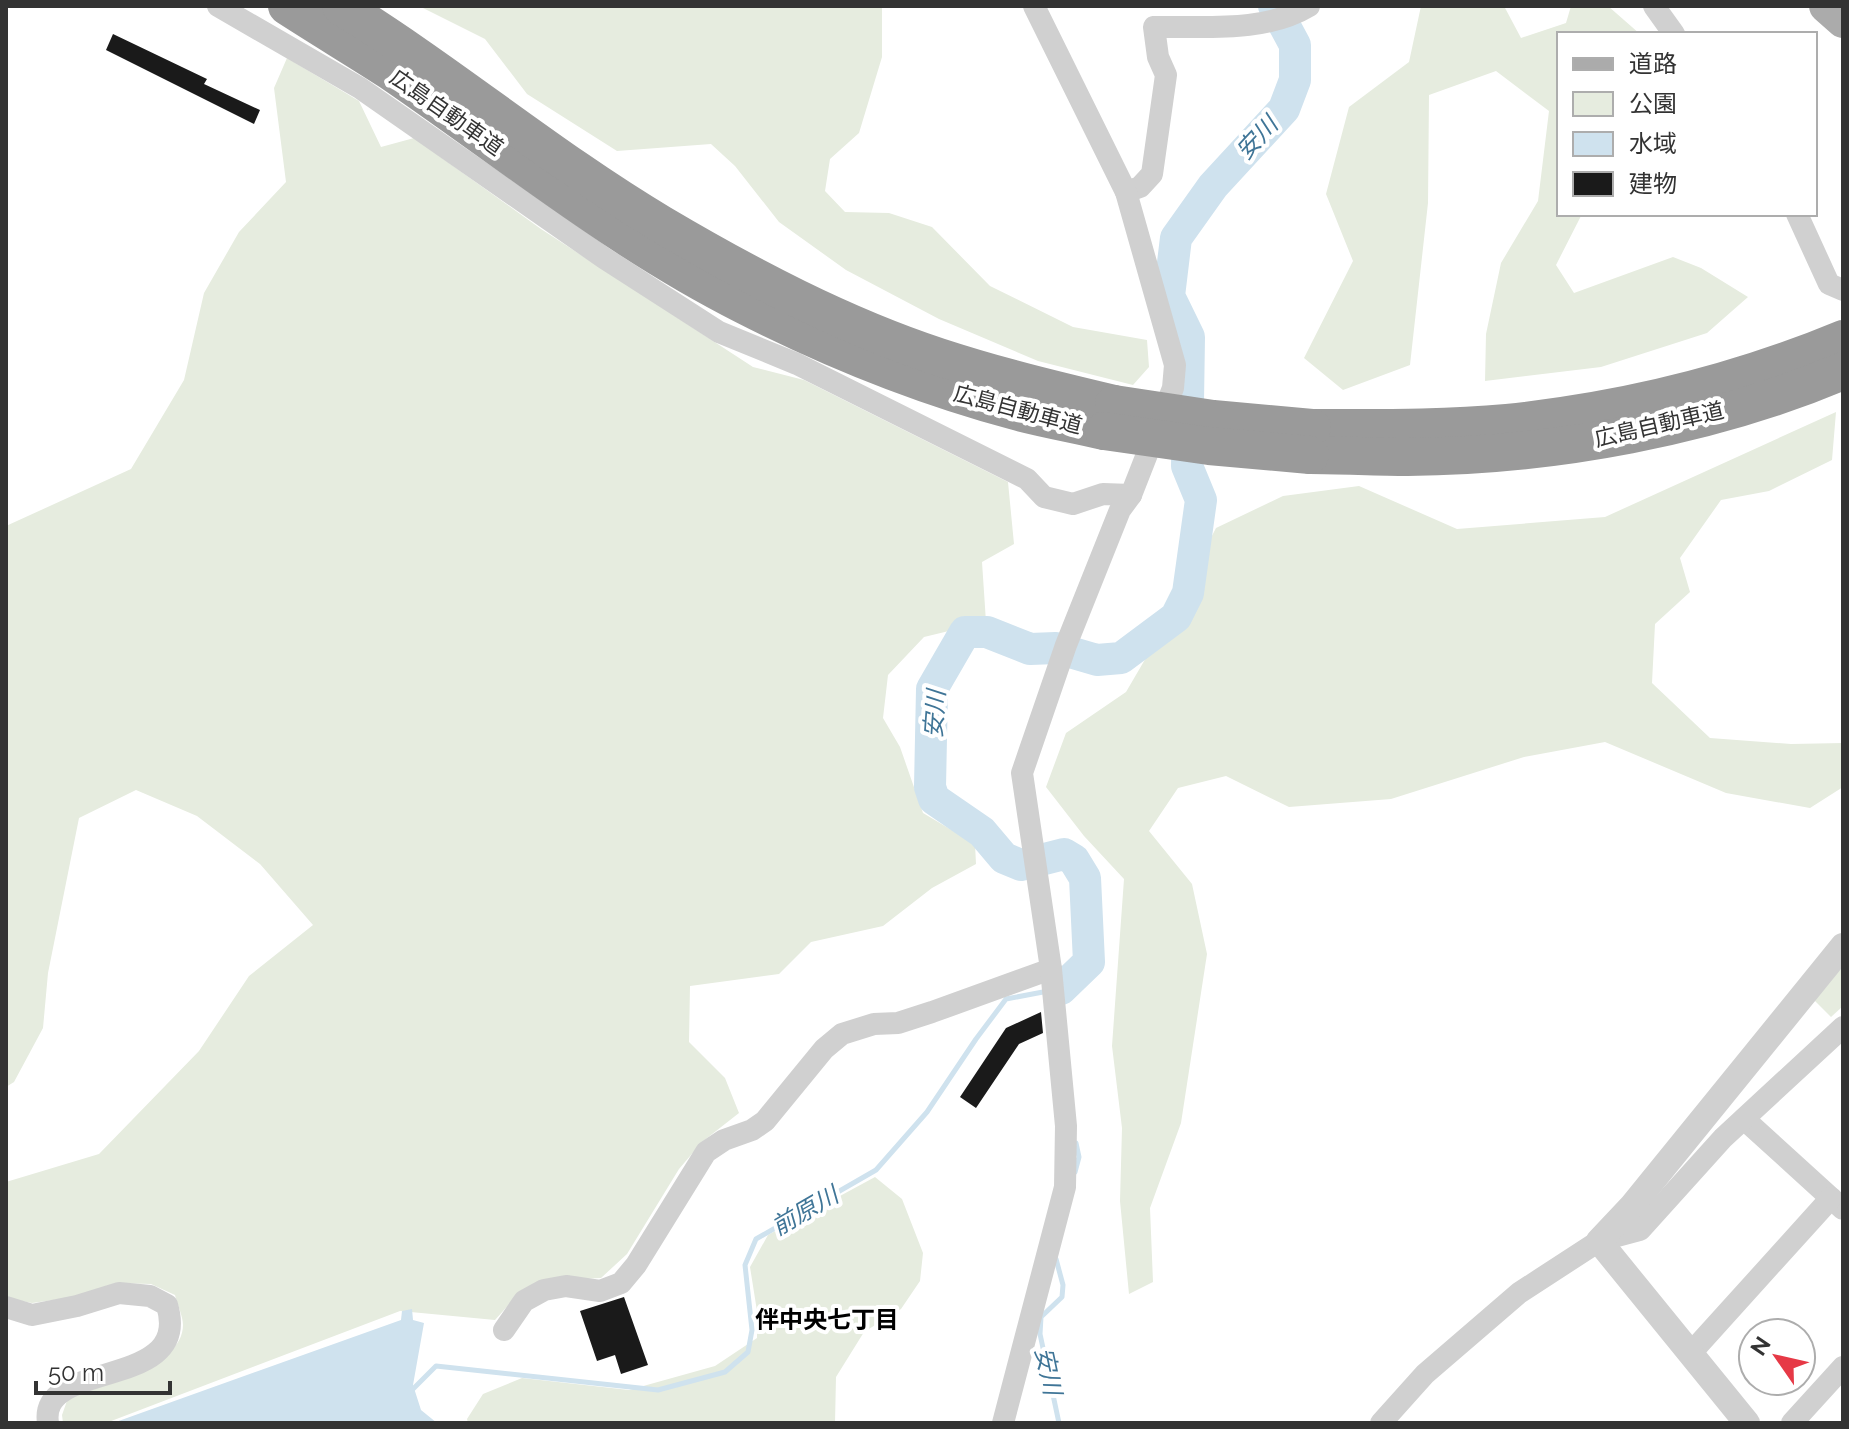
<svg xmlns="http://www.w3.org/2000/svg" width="1849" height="1429" viewBox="0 0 1849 1429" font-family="Raleway,'Noto Sans JP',sans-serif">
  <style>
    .green { fill: #e6ecdf }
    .water { fill: #cfe2ee }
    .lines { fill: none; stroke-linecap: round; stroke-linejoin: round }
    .stream { stroke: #cfe2ee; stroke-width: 5 }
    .river { stroke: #cfe2ee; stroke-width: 32 }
    .building { fill: #1a1a1a }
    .minor { stroke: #d0d0d0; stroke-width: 22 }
    .tertiary { stroke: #d0d0d0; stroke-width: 26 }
    .primary { stroke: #ababab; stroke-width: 34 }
    .motorway { stroke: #9a9a9a; stroke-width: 38 }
    .motorway-bridge { stroke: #9a9a9a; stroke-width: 38 }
    .labels { text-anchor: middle; stroke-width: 8; stroke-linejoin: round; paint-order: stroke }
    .street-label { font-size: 22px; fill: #333; stroke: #fff }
    .water-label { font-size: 24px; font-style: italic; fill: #3f7597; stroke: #fff }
    .neighbourhood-label { font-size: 24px; font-weight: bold; fill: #000; stroke: #fff }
  </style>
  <rect width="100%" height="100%" fill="#fff"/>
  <!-- green -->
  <g class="green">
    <polygon points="419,6 882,6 882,57 859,133 830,159 825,191 845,212 889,213 932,227 990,286 1073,327 1147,340 1149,367 1133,385 1038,361 939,319 846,270 779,222 735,166 711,144 617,151 527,94 485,39"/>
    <polygon points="1421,6 1504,6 1521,38 1566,23 1571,6 1608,6 1640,34 1559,34 1559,214 1582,214 1556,265 1574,293 1673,257 1701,268 1748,297 1707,333 1601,367 1485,381 1486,334 1501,263 1538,201 1549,111 1496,71 1429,95 1428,203 1410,365 1343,390 1304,358 1353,261 1326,194 1349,107 1409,62"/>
    <path d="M287,58L359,101L381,147L414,138L541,229L753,367L804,380L1008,482L1014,544L982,562L986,622L924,637L888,675L883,718L900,747L923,813L975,844L976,864L932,888L883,926L811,942L779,974L690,986L689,1042L725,1078L739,1113L702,1142L679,1169L627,1254L601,1278L556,1280L520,1292L495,1320L400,1311L106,1423H63L62,1415L68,1398C100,1386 183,1367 183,1325C183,1316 177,1304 175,1295L151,1284L116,1283L75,1297L32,1303L6,1298V1182L99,1154L199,1051L249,976L313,925L260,864L197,816L136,790L79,818L48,973L43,1028L14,1082L6,1087V526L131,469L184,380L204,293L239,232L286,182L274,88Z"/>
    <polygon points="1836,412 1832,460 1769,491 1721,500 1680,558 1690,592 1655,624 1652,683 1710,738 1791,744 1843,743 1843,787 1810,808 1726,793 1605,742 1524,757 1391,799 1289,807 1226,776 1178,788 1149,831 1192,884 1207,954 1181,1123 1150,1208 1153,1282 1129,1294 1120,1201 1122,1128 1112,1046 1124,879 1084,836 1046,787 1066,733 1126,692 1171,615 1216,528 1283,496 1359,486 1457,529 1605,517"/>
    <polygon points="1843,966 1843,1006 1831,1017 1814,1000"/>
    <polygon points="875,1177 902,1199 923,1253 920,1281 901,1309 864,1332 836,1377 835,1423 468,1423 467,1419 483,1394 522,1378 629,1390 715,1366 757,1338 757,1311 750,1267 768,1235"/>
  </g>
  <!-- water -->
  <polygon class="water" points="412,1309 413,1320 424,1323 413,1385 421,1410 437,1423 113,1423 401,1320 402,1311"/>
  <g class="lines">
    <!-- stream -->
    <g class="stream">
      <polyline points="1075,1172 1079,1157 1076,1143"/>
      <polyline points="1056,1259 1063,1285 1062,1297 1041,1317 1040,1334 1059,1423"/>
      <polyline points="411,1391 436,1366 658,1390 725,1372 748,1352 752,1330 745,1265 756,1239 876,1170 927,1112 976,1039 1006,999 1043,992"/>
    </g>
    <!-- river -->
    <polyline class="river" points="1061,989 1089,962 1085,878 1074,860 1064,854 1021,865 1004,858 982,832 934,799 930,787 932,689 965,632 987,632 1030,649 1056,648 1097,660 1121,658 1176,617 1188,593 1201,500 1187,466 1189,337 1169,296 1176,238 1213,186 1284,109 1295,80 1295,45 1274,6"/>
  </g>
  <!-- building -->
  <g class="building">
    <polygon points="113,34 207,79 204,84 260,110 254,124 106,50"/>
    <polygon points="1041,1012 1043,1033 1019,1044 976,1108 960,1097 1006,1028"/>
    <polygon points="624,1297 648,1365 621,1374 615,1355 597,1361 580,1311"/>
  </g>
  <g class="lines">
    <!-- minor -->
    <g class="minor">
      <polyline points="218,6 360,88 604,258 719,332 797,364 1027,479 1044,497 1073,504 1103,494 1131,495"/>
      <polyline points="1654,6 1674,34"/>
      <path d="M1126,192L1140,187L1152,174L1166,75L1158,57L1154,27C1205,26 1264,33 1309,6"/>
      <polyline points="1797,214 1829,284 1843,290"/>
      <polyline points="1744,1119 1843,1209"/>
      <path d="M6,1307L32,1315L77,1306L119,1293L150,1296L167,1305C193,1392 38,1358 48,1423"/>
      <polyline points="504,1330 524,1301 544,1290 566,1286 600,1291 621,1283 636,1265 706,1152 724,1140 752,1130 765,1121 824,1049 842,1034 874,1024 898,1023 932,1012 1051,969"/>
      <polyline points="1690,1354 1831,1198"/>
      <polyline points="1003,1423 1065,1187 1066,1126 1051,969 1022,773 1066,645 1120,510 1131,495 1173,388 1175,365 1126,192 1034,6"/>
      <polyline points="1381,1423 1425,1374 1519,1293 1599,1241 1640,1230 1723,1138 1843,1027"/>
      <polyline points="1792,1423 1843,1367"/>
    </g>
    <!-- tertiary -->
    <polyline class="tertiary" points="1747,1423 1599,1241 1632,1206 1843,946"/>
    <!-- primary -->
    <polyline class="primary" points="1826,6 1843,21"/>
    <!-- motorway -->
    <g class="motorway">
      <path d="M287,6C321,28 356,49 390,71C507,151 617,241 744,305C830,349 922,386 1015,411C1045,419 1075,424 1104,431"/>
      <path d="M341,6C451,74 550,158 661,224C749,276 842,325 939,357C997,376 1055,390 1114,404"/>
      <path d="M1312,428C1377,428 1442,429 1507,423C1621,411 1737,383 1843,339"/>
      <path d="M1310,455C1343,455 1375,457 1408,457C1551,456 1711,427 1843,371"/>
    </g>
    <!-- motorway-bridge -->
    <g class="motorway-bridge">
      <polyline points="1114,404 1213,419 1312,428"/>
      <polyline points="1104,431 1209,446 1310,455"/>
    </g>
  </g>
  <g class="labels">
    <!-- street labels -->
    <g class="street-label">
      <text transform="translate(447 112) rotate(35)" y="8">広島自動車道</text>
      <text transform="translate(1018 409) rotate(15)" y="8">広島自動車道</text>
      <text transform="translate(1659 424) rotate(-13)" y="8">広島自動車道</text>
    </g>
    <!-- water labels -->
    <g class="water-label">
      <text transform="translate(1257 138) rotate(-47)" y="8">安川</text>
      <text transform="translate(935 714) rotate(-86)" y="8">安川</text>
      <text transform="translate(805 1211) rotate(-30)" y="8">前原川</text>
      <text transform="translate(1048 1371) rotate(78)" y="8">安川</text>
    </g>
    <!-- neighbourhood labels -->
    <g class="neighbourhood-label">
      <text x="827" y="1328">伴中央七丁目</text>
    </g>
  </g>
  <!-- border -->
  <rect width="1849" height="1429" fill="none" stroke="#333333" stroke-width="16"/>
  <!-- legend -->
  <rect x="1557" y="32" width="260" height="184" fill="#ffffff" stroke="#adadad" stroke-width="2"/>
  <rect x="1573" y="58" width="40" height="12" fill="#ababab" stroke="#adadad" stroke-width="2"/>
  <text x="1629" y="72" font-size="24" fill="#333333">道路</text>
  <rect x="1573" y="92" width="40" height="24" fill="#e6ecdf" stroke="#adadad" stroke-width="2"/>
  <text x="1629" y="112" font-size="24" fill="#333333">公園</text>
  <rect x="1573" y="132" width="40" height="24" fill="#cfe2ee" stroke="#adadad" stroke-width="2"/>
  <text x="1629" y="152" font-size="24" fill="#333333">水域</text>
  <rect x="1573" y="172" width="40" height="24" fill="#1a1a1a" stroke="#adadad" stroke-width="2"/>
  <text x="1629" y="192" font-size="24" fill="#333333">建物</text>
  <!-- north arrow -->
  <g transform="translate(1777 1357) rotate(304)"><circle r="38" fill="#ffffff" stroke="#adadad" stroke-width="2"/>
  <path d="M0-6L14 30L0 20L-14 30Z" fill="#e63946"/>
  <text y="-12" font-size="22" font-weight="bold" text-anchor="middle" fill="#333333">N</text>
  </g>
  <!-- scale -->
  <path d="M36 1381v12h134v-12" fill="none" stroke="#333333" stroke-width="4"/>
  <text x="48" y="1381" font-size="24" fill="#333333" stroke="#ffffff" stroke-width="6" paint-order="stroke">50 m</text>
</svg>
